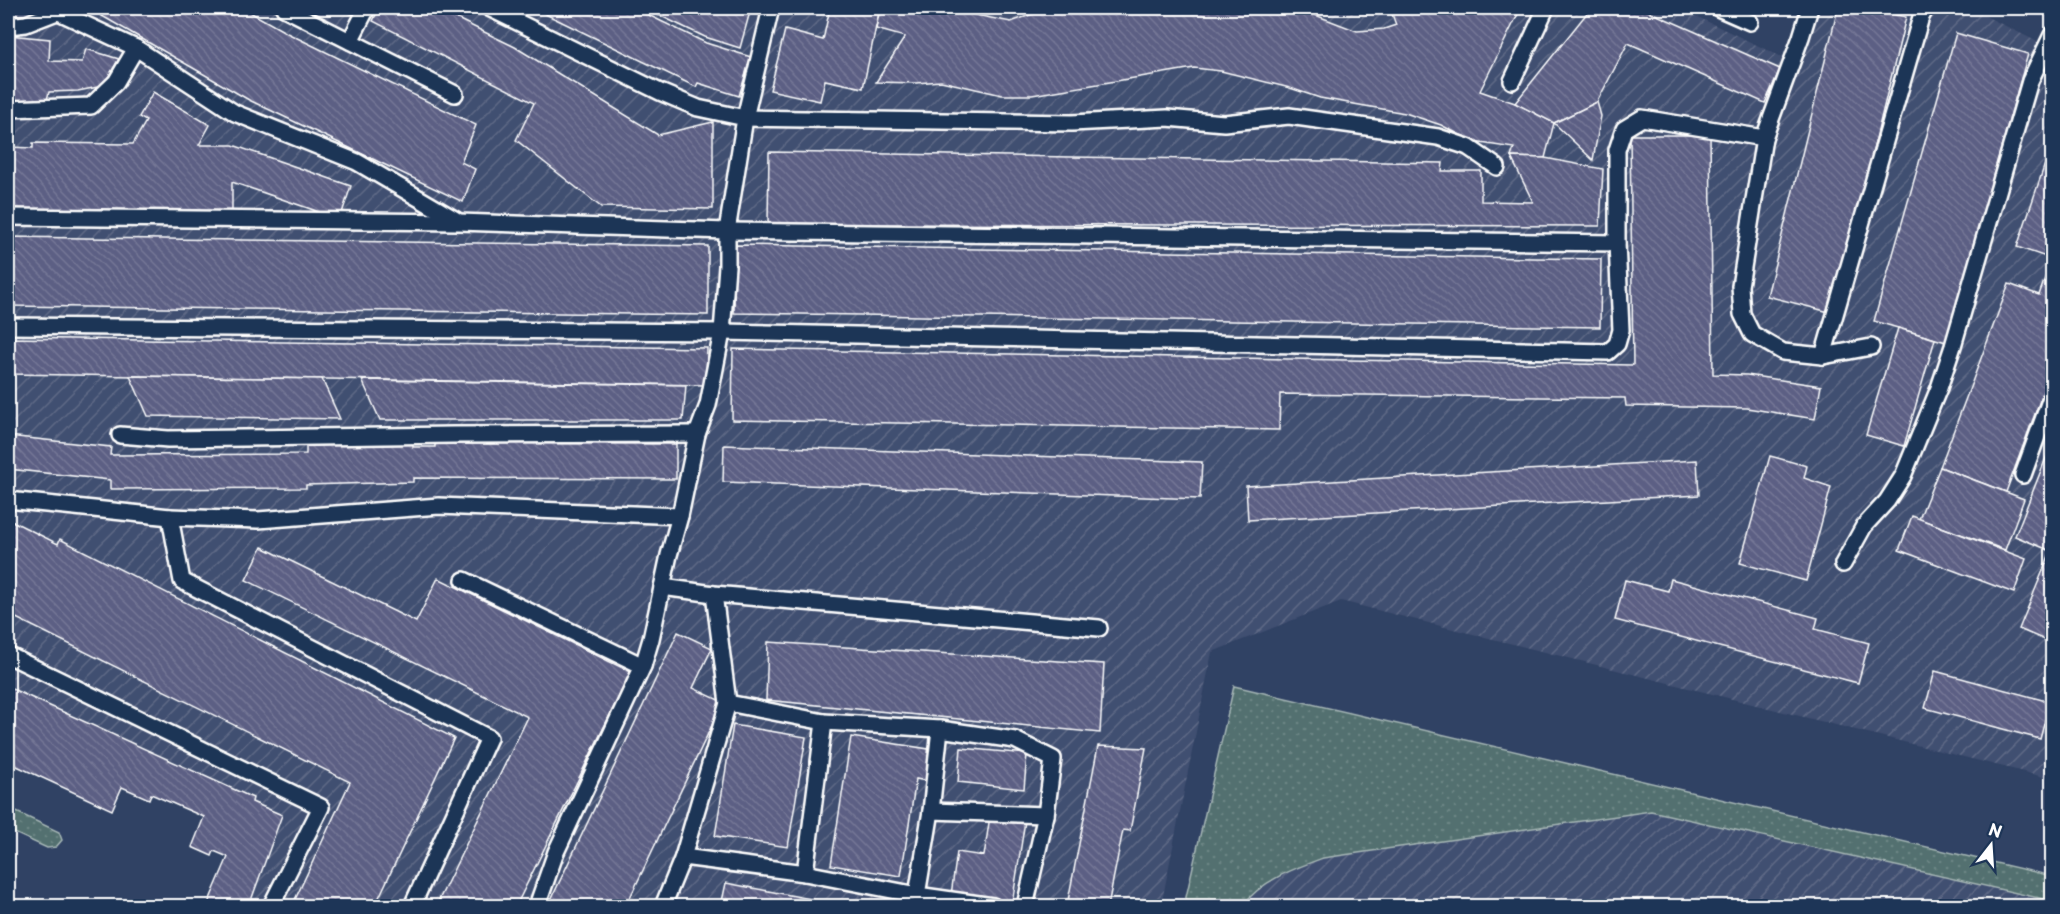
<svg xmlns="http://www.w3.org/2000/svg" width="2060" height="914" viewBox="0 0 2060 914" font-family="'Playpen Sans',sans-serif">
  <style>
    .industrial { fill: url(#industrial-furrows) }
    .grass { fill: url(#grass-dots); stroke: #a8b8b7; stroke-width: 1.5 }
    .building { fill: url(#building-back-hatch); stroke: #fff; stroke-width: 1.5 }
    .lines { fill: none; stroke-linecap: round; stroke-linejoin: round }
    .lane-casing { stroke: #fff; stroke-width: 20 }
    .lane { stroke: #1d3557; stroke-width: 15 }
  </style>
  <defs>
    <pattern id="industrial-furrows" width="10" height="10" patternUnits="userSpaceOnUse" patternTransform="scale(1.5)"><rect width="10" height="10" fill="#414f71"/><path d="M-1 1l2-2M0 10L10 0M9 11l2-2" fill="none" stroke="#5e6986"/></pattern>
    <pattern id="grass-dots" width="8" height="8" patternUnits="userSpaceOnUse" patternTransform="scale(1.5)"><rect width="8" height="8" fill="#52706f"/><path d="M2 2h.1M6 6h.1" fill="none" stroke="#6c8585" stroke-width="1.8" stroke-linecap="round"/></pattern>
    <pattern id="building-back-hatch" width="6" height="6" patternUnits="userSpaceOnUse" patternTransform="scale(1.5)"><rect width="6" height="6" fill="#5c5f84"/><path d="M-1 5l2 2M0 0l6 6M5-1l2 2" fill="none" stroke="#747796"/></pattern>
  </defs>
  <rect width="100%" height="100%" fill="#304264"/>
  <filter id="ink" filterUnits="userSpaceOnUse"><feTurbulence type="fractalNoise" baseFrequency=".0167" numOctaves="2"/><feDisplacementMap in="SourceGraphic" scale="12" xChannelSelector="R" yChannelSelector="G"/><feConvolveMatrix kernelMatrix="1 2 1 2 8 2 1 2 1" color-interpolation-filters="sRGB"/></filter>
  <g filter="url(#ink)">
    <!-- industrial -->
    <g class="industrial">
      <polygon points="8,8 1679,8 1790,61 1810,8 1969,8 2052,49 2052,779 1341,601 1212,652 1161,906 207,906 228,857 215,851 212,856 192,847 204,817 152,794 149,799 123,787 112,810 8,762"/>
      <polygon points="1234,686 2052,876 2052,906 1184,906"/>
    </g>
    <!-- grass -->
    <g class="grass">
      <path d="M1234,686L2052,876V901L1651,811L1323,858C1293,869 1262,880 1242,906H1184Z"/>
      <polygon points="8,808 59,832 62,840 56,847 47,848 8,830"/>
    </g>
    <!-- building -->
    <g class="building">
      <polygon points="88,8 243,8 287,33 476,125 461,162 475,169 463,202 249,100"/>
      <polygon points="337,8 360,8 356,16"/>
      <polygon points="379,8 435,8 515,47 658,135 713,122 713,209 601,207 516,140 534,103 373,21"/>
      <polygon points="533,8 634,8 706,43 751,57 739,96 698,83 696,87"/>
      <polygon points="644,8 751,8 740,48 705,37"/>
      <polygon points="827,8 880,8 863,88 825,80 820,101 770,90 785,30 823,40 830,8"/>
      <polygon points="880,8 941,8 1011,22 1049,8 1297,8 1357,31 1384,29 1396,25 1392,14 1408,8 1521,8 1480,91 1515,103 1554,123 1545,158 1511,157 1514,148 1474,142 1441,125 1405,113 1320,98 1290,88 1221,71 1194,68 1032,95 1002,95 941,81 916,83 876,82 905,37 876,29"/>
      <polygon points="1591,8 1641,8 1780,69 1765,103 1628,43 1597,102 1554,123 1515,103"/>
      <polygon points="1838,8 1866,8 1906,17 1833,313 1767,296"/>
      <polygon points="1956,33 2028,54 1946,342 1874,321"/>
      <polygon points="8,35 50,39 49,61 82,62 86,49 119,59 103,86 78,91 49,92 47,100 8,100"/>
      <polygon points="153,92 210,125 199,145 233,145 351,186 340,219 232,182 232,218 8,215 8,147 33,148 33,143 133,144 146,121 139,117"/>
      <polygon points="1597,102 1601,116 1593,160 1554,123"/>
      <polygon points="1630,135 1710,135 1713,374 1747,375 1821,386 1815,419 1747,408 1626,406 1625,398 1280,394 1279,430 732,420 733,349 1633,365"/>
      <polygon points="2052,143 2052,259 2017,247"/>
      <polygon points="769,152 1443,163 1442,171 1481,171 1481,201 1533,202 1511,157 1545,158 1603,169 1600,226 768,224"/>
      <polygon points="8,237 708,246 708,315 8,306"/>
      <polygon points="735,245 1601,259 1600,327 734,313"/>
      <polygon points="2049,267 2052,269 2052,368 2006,492 1940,467 2009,284 2039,295"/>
      <polygon points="1898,328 1935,339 1904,446 1866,435"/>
      <polygon points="8,338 707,348 706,385 8,374"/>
      <polygon points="130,376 322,379 340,419 148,416"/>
      <polygon points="362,380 686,385 683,420 380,420"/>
      <polygon points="8,436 111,447 110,455 306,454 306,445 413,441 413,447 435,447 435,443 676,444 676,479 413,478 413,482 306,485 306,488 110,489 110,480 8,469"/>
      <polygon points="2052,443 2052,643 2019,629 2051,551 2015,536"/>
      <polygon points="724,445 1202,462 1200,499 723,482"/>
      <polygon points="1770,456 1807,466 1804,478 1831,487 1806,581 1740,563"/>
      <polygon points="1697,460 1699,495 1248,520 1246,486"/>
      <polygon points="1940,467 2024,499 2005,550 1919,519"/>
      <polygon points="1912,516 2026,559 2014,593 1899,550"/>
      <polygon points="8,519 58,544 60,539 454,738 375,906 292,906 350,782 8,614"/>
      <polygon points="262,547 416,622 438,578 631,672 516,906 436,906 528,717 246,580"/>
      <polygon points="1671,579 1818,618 1815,629 1869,643 1858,683 1615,620 1625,580 1668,591"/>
      <polygon points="678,632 712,648 693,688 723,702 626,906 548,906"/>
      <polygon points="768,642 1104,664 1100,733 766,700"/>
      <polygon points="1935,671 2050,702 2040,739 1925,708"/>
      <polygon points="8,687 253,798 252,802 282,815 249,906 207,906 228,857 214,851 212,856 192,847 204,817 151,794 149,799 122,787 112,810 8,762"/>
      <polygon points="733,725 806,737 788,847 715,836"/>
      <polygon points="851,737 935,750 931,782 916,779 901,876 831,865"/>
      <polygon points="1098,746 1146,748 1130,831 1123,830 1108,906 1067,906"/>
      <polygon points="961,748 1027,754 1024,789 958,782"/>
      <polygon points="990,816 1025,821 1012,904 951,895 957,852 984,856"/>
      <polygon points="726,883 848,906 721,906"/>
    </g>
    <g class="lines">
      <defs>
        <g id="lane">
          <polyline points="50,8 136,48 235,113 357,162 456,220"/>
          <polyline points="284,8 455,94"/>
          <polyline points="489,8 660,92 698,108 745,118 727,231 727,266 722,332 708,405 697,434 680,516 669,555 651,639 643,666 556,852 537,906"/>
          <polyline points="771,8 745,118 1072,123 1167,118 1224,123 1289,116 1438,137 1468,147 1497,167"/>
          <polyline points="1718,8 1750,22"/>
          <polyline points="1810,8 1801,37 1764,138 1740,286 1742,314 1752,334 1783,352 1823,356 1871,347"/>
          <polyline points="8,26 26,24 57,12"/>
          <polyline points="350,41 367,8"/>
          <polyline points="1512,81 1546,8"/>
          <polyline points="8,109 91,106 116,82 136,48"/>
          <polyline points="8,217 459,222 727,231 1617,243"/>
          <polyline points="8,326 722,332 1608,352 1617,344 1621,330 1617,243 1617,150 1624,129 1642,118 1764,138"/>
          <polyline points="1823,356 1921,17 1926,8"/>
          <polyline points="120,435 168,439 453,435 697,434"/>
          <polyline points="2023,475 2052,395"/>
          <polyline points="8,500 170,517"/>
          <polyline points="1843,564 1864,526 1887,501 1903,476 1939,388 1953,346 2030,81 2052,35"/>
          <polyline points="464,580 643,666"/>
          <polyline points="662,587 714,594 1099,628"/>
          <polyline points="8,655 321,807 271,906"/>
          <polyline points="728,703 824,722 940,729 1015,740 1053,759 1046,815 1025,906"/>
          <polyline points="931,811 1046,815"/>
          <polyline points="683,857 805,873 917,895 993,906"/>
          <polyline points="805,873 824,722"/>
          <polyline points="917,895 931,811 940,729"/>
          <polyline points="412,906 489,738 182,581 170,517 258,520 439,506 680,516"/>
          <polyline points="663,906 683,857 728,703 714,594"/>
        </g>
      </defs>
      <!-- lane casing -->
      <use href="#lane" class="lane-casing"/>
      <!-- lane -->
      <use href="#lane" class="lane"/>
    </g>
  </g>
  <!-- margin -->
  <rect width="2060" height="914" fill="none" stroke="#1d3557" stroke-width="30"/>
  <rect x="15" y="15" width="2030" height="884" fill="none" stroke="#fff" stroke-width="2" filter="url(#ink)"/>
  <!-- north arrow -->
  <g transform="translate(1991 845) rotate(17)" stroke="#1d3557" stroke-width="4.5" paint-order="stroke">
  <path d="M0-4.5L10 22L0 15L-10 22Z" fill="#ffffff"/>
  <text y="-9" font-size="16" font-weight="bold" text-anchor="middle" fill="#ffffff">N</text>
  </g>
</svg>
